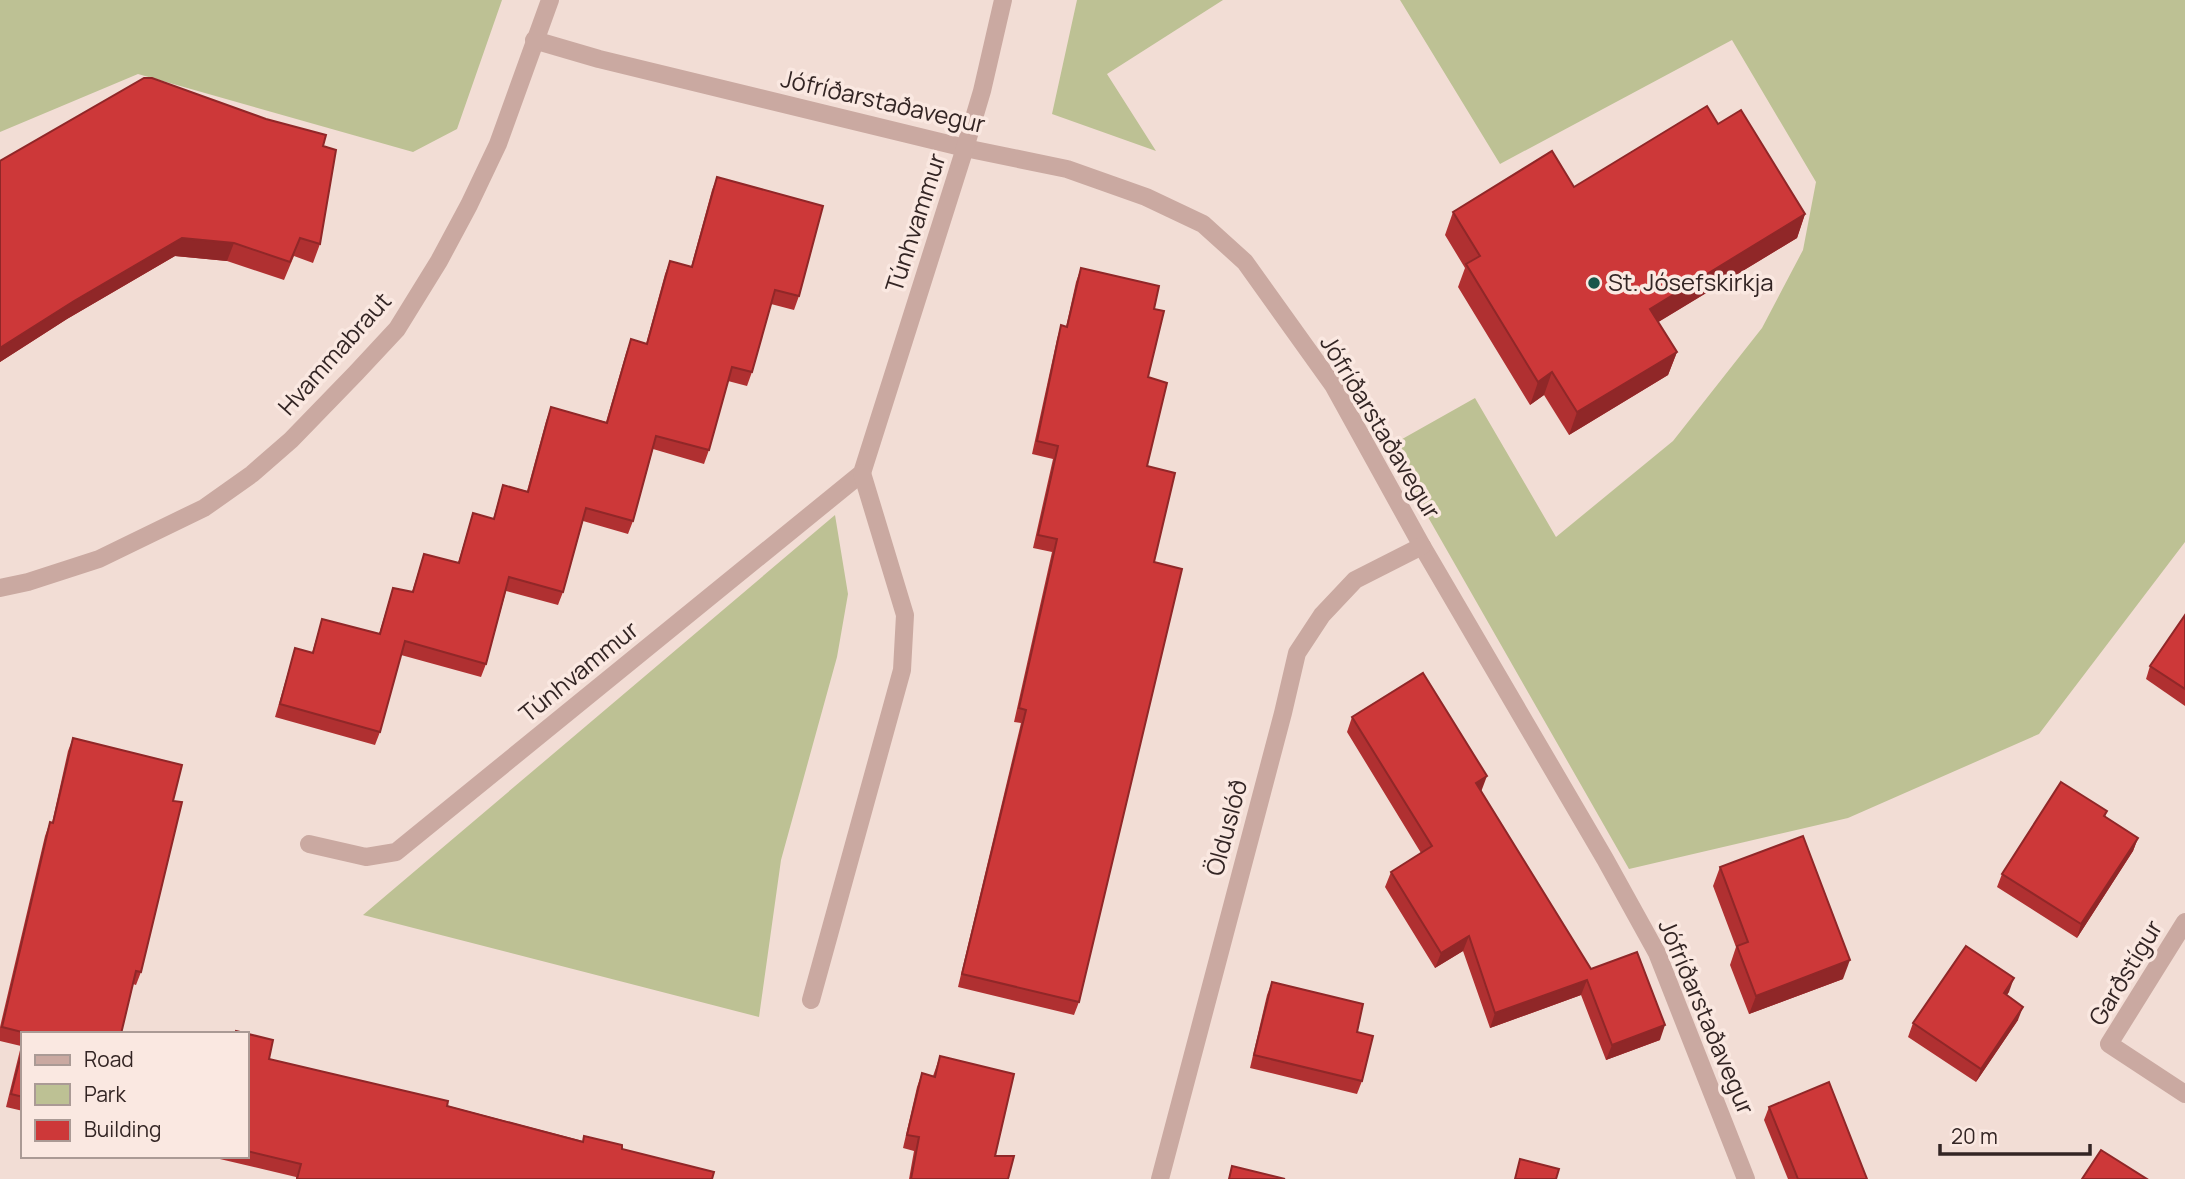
<svg xmlns="http://www.w3.org/2000/svg" width="2185" height="1179" viewBox="0 0 2185 1179" font-family="Manrope,sans-serif">
  <style>
    .green { fill: #bdc194 }
    .lines { fill: none; stroke-linecap: round; stroke-linejoin: round }
    .minor { stroke: #caa9a1; stroke-width: 18 }
    .wall { fill: #b03031 }
    .shaded-wall { fill: #902728 }
    .building { fill: #cd3839; stroke: #902728; stroke-width: 2 }
    .poi-dot { fill: #18564b; stroke: #fae8e1; stroke-width: 2.5 }
    .labels { text-anchor: middle; stroke-width: 7; stroke-linejoin: round; paint-order: stroke }
    .street-label { font-size: 24px; fill: #332524; stroke: #fae8e1 }
    .poi-label { font-size: 24px; fill: #332524; stroke: #fae8e1; text-anchor: start }
  </style>
  <rect width="100%" height="100%" fill="#f2ddd5"/>
  <!-- green -->
  <g class="green">
    <polygon points="0,0 502,0 457,129 413,152 138,74 0,132"/>
    <polygon points="1077,0 1223,0 1107,74 1156,151 1052,114"/>
    <polygon points="1400,0 2185,0 2185,542 2039,734 1848,818 1629,869 1388,447 1475,398 1556,537 1673,441 1762,328 1803,250 1816,182 1732,40 1500,164"/>
    <polygon points="835,515 848,594 837,657 781,860 759,1017 363,915"/>
  </g>
  <g class="lines">
    <!-- minor -->
    <g class="minor">
      <polyline points="534,40 599,59 965,148 1067,169 1146,197 1203,224 1245,262 1333,385 1422,546 1605,859 1657,953 1746,1179"/>
      <polyline points="0,588 28,582 99,559 204,508 252,474 291,440 356,373 397,329 439,261 469,205 498,144 550,0"/>
      <polyline points="309,844 366,857 396,852 862,473 965,148 982,91 1003,0"/>
      <polyline points="2185,922 2109,1044 2185,1094"/>
      <polyline points="811,1000 902,670 905,615 862,473"/>
      <polyline points="1160,1179 1283,713 1297,653 1322,615 1355,580 1422,546"/>
    </g>
  </g>
  <!-- wall -->
  <g class="wall">
    <polygon points="1718,124 1805,214 1797,238 1658,322 1677,352 1668,375 1569,435 1544,395 1530,405 1458,287 1465,268 1445,235 1453,212 1574,187"/>
    <polygon points="323,146 320,244 313,263 294,256 284,280 227,261 175,256 67,319 0,362 0,161"/>
    <polygon points="717,177 799,296 794,310 771,304 752,372 747,386 728,381 709,450 704,464 653,449 633,521 628,534 583,521 563,592 558,605 506,591 486,664 481,677 401,655 380,732 375,745 275,717 295,648 312,653 322,619 379,634 393,588 412,592 424,554 458,563 473,513 493,519 503,485 527,491 546,421 551,407 606,422 626,353 631,339 646,344 665,274 670,261 691,267 712,190"/>
    <polygon points="1081,268 1154,309 1148,377 1147,466 1154,562 1079,1002 1074,1015 958,987 1021,723 1014,722 1052,552 1033,548 1053,459 1032,454 1057,339 1061,325 1066,327 1076,282"/>
    <polygon points="2185,615 2185,706 2146,679 2150,666"/>
    <polygon points="1352,717 1481,791 1591,969 1660,1040 1606,1060 1581,995 1490,1028 1463,951 1435,968 1385,887 1391,872 1421,853 1347,732"/>
    <polygon points="73,738 173,801 141,972 136,985 133,984 121,1034 23,1034 23,1111 6,1107 21,1046 0,1041 0,1027 45,836 50,822 52,823 68,751"/>
    <polygon points="2107,811 2105,817 2138,838 2133,851 2077,938 1997,887 2002,874"/>
    <polygon points="1720,867 1843,979 1749,1014 1730,965 1736,947 1713,886"/>
    <polygon points="1272,982 1357,1032 1362,1081 1357,1094 1250,1068 1267,995"/>
    <polygon points="2009,992 2006,995 2018,1020 1976,1082 1908,1037 1913,1023"/>
    <polygon points="247,1034 269,1059 583,1141 584,1136 712,1179 296,1179 296,1177 207,1156 247,1156"/>
    <polygon points="940,1056 995,1156 1008,1179 909,1179 914,1151 903,1148 917,1087 922,1073 933,1076"/>
    <polygon points="1769,1107 1867,1179 1788,1179 1764,1120"/>
  </g>
  <!-- shaded-wall -->
  <g class="shaded-wall">
    <polygon points="1805,214 1797,238 1642,332 1650,309"/>
    <polygon points="182,238 234,243 227,261 175,256 67,319 0,362 0,348 74,301"/>
    <polygon points="1677,352 1668,375 1569,435 1577,412"/>
    <polygon points="1552,372 1544,395 1530,405 1538,382"/>
    <polygon points="1487,776 1481,792 1476,783"/>
    <polygon points="2138,838 2133,851 2077,938 2081,924"/>
    <polygon points="1469,936 1463,951 1435,968 1441,953"/>
    <polygon points="1850,960 1843,979 1749,1014 1756,996"/>
    <polygon points="2014,978 2009,992 1999,1007 2004,993"/>
    <polygon points="1587,980 1581,995 1490,1028 1495,1013"/>
    <polygon points="2023,1007 2018,1020 1976,1082 1981,1069"/>
    <polygon points="1665,1025 1660,1040 1606,1060 1612,1045"/>
  </g>
  <!-- building -->
  <g class="building">
    <polygon points="144,78 152,78 266,119 326,135 323,146 336,150 320,244 300,238 290,262 234,243 182,238 74,301 0,348 0,161"/>
    <polygon points="1707,106 1718,124 1741,110 1805,214 1650,309 1677,352 1577,412 1552,372 1538,382 1466,264 1480,256 1453,212 1552,151 1574,187"/>
    <polygon points="717,177 823,206 799,296 775,290 752,372 732,367 709,450 656,436 633,521 586,508 563,592 509,577 486,664 405,641 380,732 280,704 295,648 313,653 322,619 380,634 393,588 413,592 424,554 459,563 473,513 494,519 503,485 528,492 551,407 607,423 631,339 647,344 670,261 692,267"/>
    <polygon points="1081,268 1159,286 1154,309 1164,311 1148,377 1167,383 1147,466 1175,473 1154,562 1182,569 1079,1002 962,974 1026,710 1019,708 1057,539 1038,535 1058,446 1037,441 1061,325 1067,327"/>
    <polygon points="2185,615 2185,689 2150,666"/>
    <polygon points="1423,673 1487,776 1476,783 1591,969 1637,952 1665,1025 1612,1045 1587,980 1495,1013 1469,936 1441,953 1391,872 1432,846 1352,717"/>
    <polygon points="73,738 182,765 173,801 182,802 141,972 136,971 121,1034 26,1034 26,1033 2,1027 50,822 53,823"/>
    <polygon points="2061,782 2107,811 2104,816 2138,838 2081,924 2002,874"/>
    <polygon points="1803,836 1850,960 1756,996 1737,946 1748,942 1720,867"/>
    <polygon points="1966,946 2014,978 2004,993 2023,1007 1981,1069 1913,1023"/>
    <polygon points="1272,982 1363,1004 1357,1032 1373,1036 1362,1081 1254,1055"/>
    <polygon points="236,1031 273,1040 269,1059 448,1101 447,1106 583,1142 584,1136 622,1145 622,1149 714,1172 712,1179 297,1179 301,1164 247,1151 247,1034 235,1034"/>
    <polygon points="23,1047 23,1097 11,1094"/>
    <polygon points="940,1056 1014,1074 995,1156 1014,1156 1008,1179 911,1179 919,1137 907,1135 922,1073 935,1077"/>
    <polygon points="1829,1082 1867,1179 1798,1179 1769,1107"/>
    <polygon points="2101,1150 2147,1179 2082,1179"/>
    <polygon points="1520,1159 1559,1169 1556,1179 1515,1179"/>
    <polygon points="1232,1166 1285,1179 1229,1179"/>
  </g>
  <!-- markers -->
  <circle class="poi-dot" cx="1594" cy="283" r="7"/>
  <g class="labels">
    <!-- street labels -->
    <g class="street-label">
      <text transform="translate(883 102) rotate(13)" y="8">Jófríðarstaðavegur</text>
      <text transform="translate(916 223) rotate(-72)" y="8">Túnhvammur</text>
      <text transform="translate(335 354) rotate(-48)" y="8">Hvammabraut</text>
      <text transform="translate(1380 427) rotate(59)" y="8">Jófríðarstaðavegur</text>
      <text transform="translate(579 672) rotate(-39)" y="8">Túnhvammur</text>
      <text transform="translate(1227 828) rotate(-75)" y="8">Ölduslóð</text>
      <text transform="translate(2126 973) rotate(-59)" y="8">Garðstígur</text>
      <text transform="translate(1706 1017) rotate(67)" y="8">Jófríðarstaðavegur</text>
    </g>
    <!-- poi labels -->
    <g class="poi-label">
      <text x="1608" y="291">St. Jósefskirkja</text>
    </g>
  </g>
  <!-- legend -->
  <rect x="21" y="1032" width="228" height="126" fill="#fae8e1" stroke="#aa9a95" stroke-width="2"/>
  <rect x="35" y="1055" width="35" height="10" fill="#caa9a1" stroke="#aa9a95" stroke-width="2"/>
  <text x="84" y="1067" font-size="21" fill="#332524">Road</text>
  <rect x="35" y="1084" width="35" height="21" fill="#bdc194" stroke="#aa9a95" stroke-width="2"/>
  <text x="84" y="1102" font-size="21" fill="#332524">Park</text>
  <rect x="35" y="1120" width="35" height="21" fill="#cd3839" stroke="#aa9a95" stroke-width="2"/>
  <text x="84" y="1137" font-size="21" fill="#332524">Building</text>
  <!-- scale -->
  <path d="M1940 1144v10h150v-10" fill="none" stroke="#332524" stroke-width="3.5"/>
  <text x="1951" y="1144" font-size="21" fill="#332524" stroke="#fae8e1" stroke-width="5" paint-order="stroke">20 m</text>
</svg>
